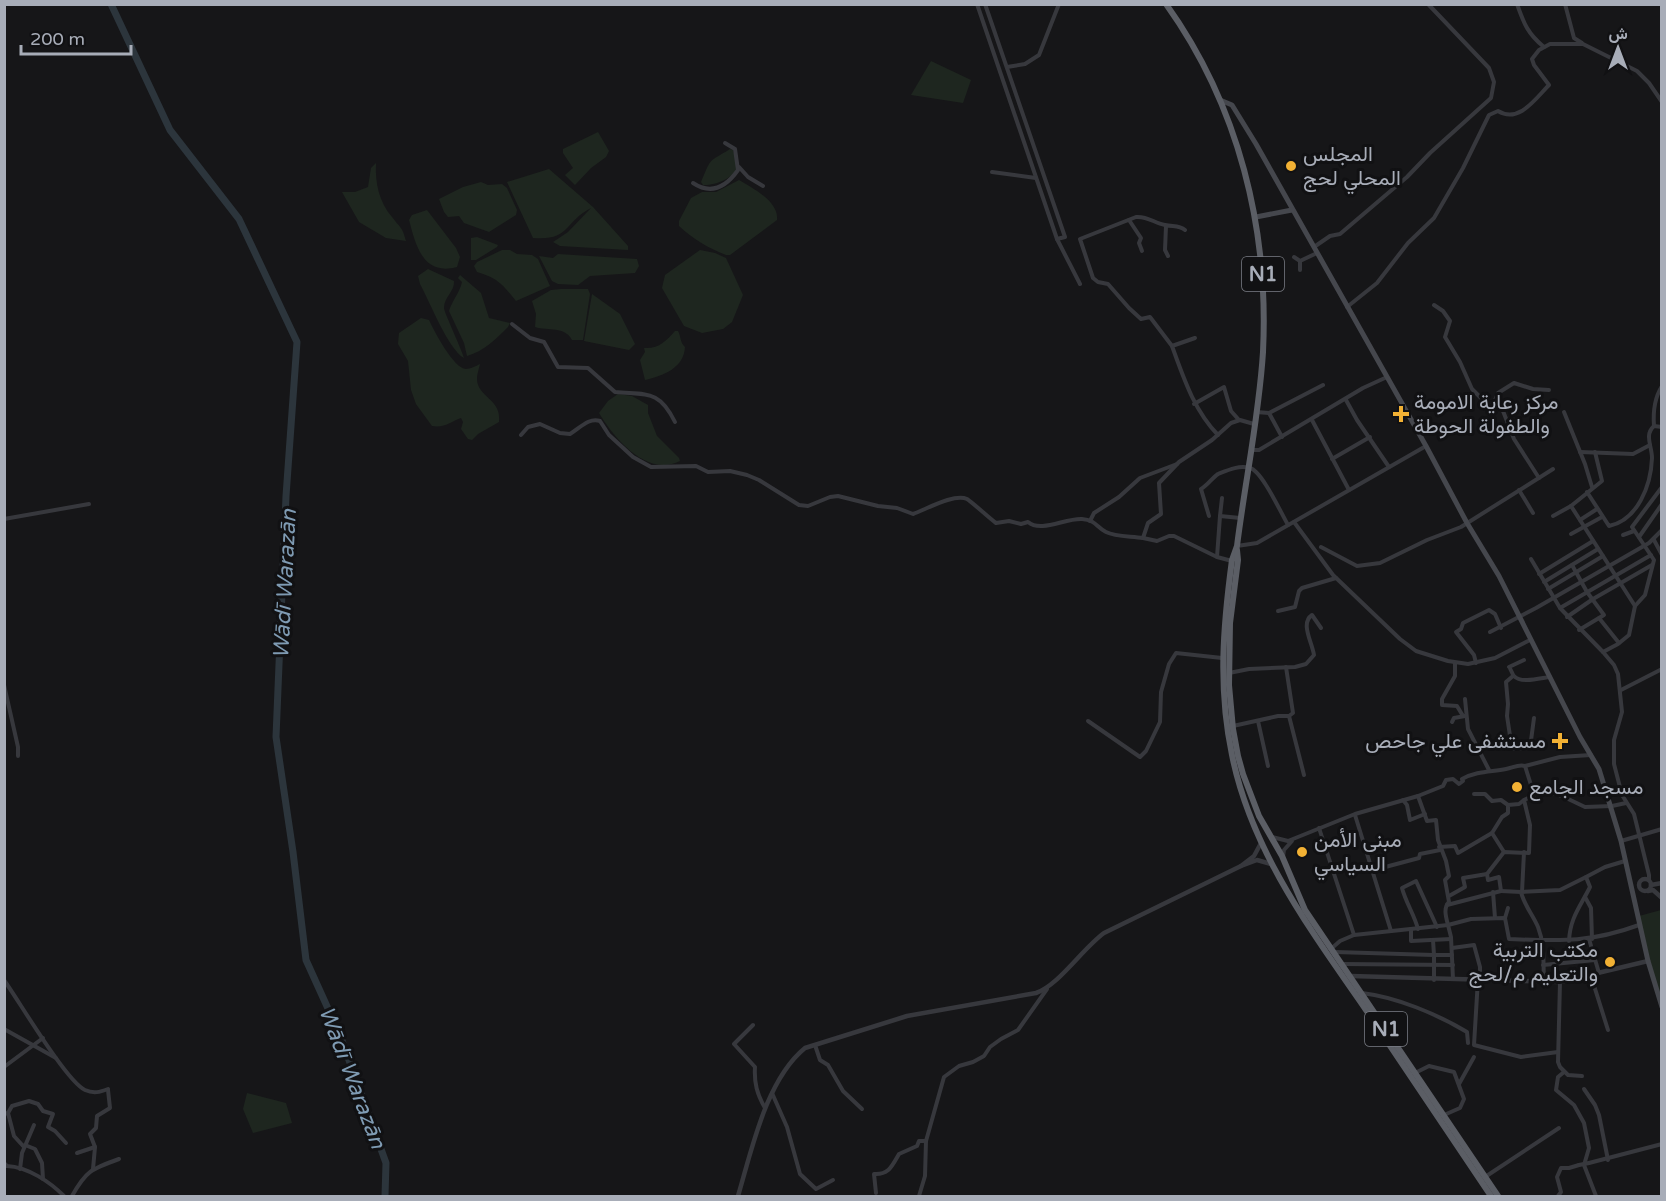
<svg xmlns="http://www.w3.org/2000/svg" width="1666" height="1201" viewBox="0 0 1666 1201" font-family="'Varela Round',Vazirmatn,sans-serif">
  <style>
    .green { fill: #1e261f }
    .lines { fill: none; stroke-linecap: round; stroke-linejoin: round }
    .river { stroke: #2c353c; stroke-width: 7 }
    .minor { stroke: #37383d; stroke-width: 4 }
    .tertiary { stroke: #37383d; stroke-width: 4.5 }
    .secondary { stroke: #45474d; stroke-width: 5 }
    .trunk { stroke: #5b5e65; stroke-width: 6 }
    .minor-bridge { stroke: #37383d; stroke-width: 4 }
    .poi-dot { fill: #f2b134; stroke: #111113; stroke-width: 2 }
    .labels { text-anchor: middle; stroke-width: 6; stroke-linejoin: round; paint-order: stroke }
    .shield { fill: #111113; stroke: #7b7e86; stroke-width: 1.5 }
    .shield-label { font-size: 20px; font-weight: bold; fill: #a8adb8 }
    .poi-label { font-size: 21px; fill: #a8adb8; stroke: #111113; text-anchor: start }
    .water-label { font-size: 22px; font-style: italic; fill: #7f9bb3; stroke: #111113 }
  </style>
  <rect width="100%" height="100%" fill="#161618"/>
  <!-- green -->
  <g class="green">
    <polygon points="931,61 971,80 963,103 911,95"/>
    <polygon points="598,132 609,151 606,157 591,168 575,185 565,175 573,168 563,153 563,149"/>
    <path d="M730,149L733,150C734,154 737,161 737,165C737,178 713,186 703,185L701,182C712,156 708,163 730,149Z"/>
    <path d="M376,163C375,183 379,202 392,217C401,229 402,226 406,241L386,238L359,222L342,192H355L368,187L371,168Z"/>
    <path d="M549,169L593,207L628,246V250L560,246L553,242L568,232L591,208C564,222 570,241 533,238L507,182Z"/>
    <path d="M739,180C752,188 779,201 777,220L730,255H726C708,248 693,239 679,226V221L691,198L702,192H716Z"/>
    <polygon points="481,182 488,185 502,184 507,188 517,210 516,215 489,232 464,223 459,216 448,217 444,212 439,199 463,187"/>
    <path d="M427,210L456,248L460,257L457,267C423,276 416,246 409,220L412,215Z"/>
    <polygon points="477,237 498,245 497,247 476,260 471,260 471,238"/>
    <path d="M502,250H510L517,254L532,255L538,259L550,286L516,301C503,285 498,278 477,272L474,266L477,262Z"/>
    <polygon points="700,250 715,253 726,258 743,295 732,322 723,329 702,333 684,326 662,288 665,275"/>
    <polygon points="558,254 637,259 639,266 635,273 590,276 578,285 558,284 552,281 539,256 553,258"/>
    <path d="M428,269L454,281C455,291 444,297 444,308C444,312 462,350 464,358C448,349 430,302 420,284L418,276Z"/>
    <path d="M460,275L481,293L489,318L510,323L508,327C495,340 484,351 467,356L464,343L449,311C452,301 460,292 462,282L458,278Z"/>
    <path d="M561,289H588L590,294L583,340H572C565,326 548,331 535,327L536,314L532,301L551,290Z"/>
    <polygon points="592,294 620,314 635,344 629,350 584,341"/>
    <path d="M421,318L429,320C434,331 454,369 466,369C470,369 476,366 480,364C479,368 477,375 477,379C477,397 502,399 499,422L478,434L472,440L468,439L461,429L463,422L461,418C450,422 445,428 432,426L416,404L411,390L408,361L398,344L399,333Z"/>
    <path d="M675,331H678C681,336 680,343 685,347C684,368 663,376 645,380L640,360L645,352L644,348C659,349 666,341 675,331Z"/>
    <path d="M618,394L632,396L648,405V413L657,436L679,458L680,461C647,478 614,438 599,413L608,401Z"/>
    <polygon points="1661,910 1661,1003 1639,916"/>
    <polygon points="247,1093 286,1103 292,1123 253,1133 243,1109"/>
  </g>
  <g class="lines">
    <!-- river -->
    <polyline class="river" points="111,4 170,130 239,219 297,342 286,496 276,737 293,852 306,960 340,1035 386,1163 385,1196"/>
    <!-- minor -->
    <g class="minor">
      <polyline points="977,4 1057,239 1080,284"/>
      <polyline points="985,4 1065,237 1057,239"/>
      <path d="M1517,4C1524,24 1528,34 1544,47"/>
      <polyline points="1565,4 1574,38 1582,43"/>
      <polyline points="1007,67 1025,64 1039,55 1059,4"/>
      <polyline points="739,167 748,177 763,186"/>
      <polyline points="992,172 1036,178"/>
      <path d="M693,183C711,195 726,187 738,170L735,149L725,143"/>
      <polyline points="1129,220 1141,238 1139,243 1142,251"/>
      <polyline points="1166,226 1165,250 1168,256"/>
      <polyline points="1314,247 1330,236 1340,234 1407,177 1430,153 1491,98 1494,82 1489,68 1428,4"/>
      <polyline points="1294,257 1300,261 1317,253"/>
      <polyline points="1300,261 1300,270"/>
      <polyline points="1434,305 1443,311 1450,321 1445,337 1460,362 1472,389 1481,398 1503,411 1514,439 1539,478"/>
      <path d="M1347,307L1377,283L1408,243L1434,218L1463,168L1489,115L1498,111C1519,124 1536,98 1549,85L1534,65L1532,59L1539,50L1550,44H1583L1637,71L1649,83L1662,102"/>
      <path d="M512,324L530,338L544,342L558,367L588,368L615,392C646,395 659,389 675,422"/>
      <path d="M1195,338L1172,346C1184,379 1194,410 1218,435"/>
      <path d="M1172,346L1150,317L1141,319L1129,308L1108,284L1098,282L1093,278L1080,239L1136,217C1148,216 1154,223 1165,225C1173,227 1179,225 1185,230"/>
      <polyline points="1346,400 1357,420 1389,467"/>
      <polyline points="1194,404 1224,387 1231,411 1239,420"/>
      <polyline points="1493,405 1498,393 1514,383 1533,389 1549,390"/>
      <polyline points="1256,412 1269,413 1323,385"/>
      <polyline points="1564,412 1585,464 1592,487"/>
      <polyline points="1269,413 1282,437"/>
      <polyline points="1312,420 1349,490"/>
      <path d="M1654,426C1653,413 1655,397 1662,386"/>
      <path d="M521,435L528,427L540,424L560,433L570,434C580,428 589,417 600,421L609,435L633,457L651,467L696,466L708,472L730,471L747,475L759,480L799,505L808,506L830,497L838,496L878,506L897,508L913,514C925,510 954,493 967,499C972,502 989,518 996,523L1009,521L1021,524L1028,522C1041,533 1065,518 1082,519C1096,520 1096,527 1106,532C1116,537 1131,536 1143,538"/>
      <polyline points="1251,450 1259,450 1363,388 1387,377"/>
      <polyline points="1580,452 1633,454 1650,445"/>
      <polyline points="1332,459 1370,437"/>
      <polyline points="1519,490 1533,513"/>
      <path d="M1587,492L1609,526C1638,520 1651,485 1652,458C1652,446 1644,435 1654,426L1662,427"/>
      <polyline points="1222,498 1220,516 1240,518"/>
      <polyline points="1571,506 1635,606"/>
      <path d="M1209,516L1201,489C1208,485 1212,478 1218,474C1228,470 1239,465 1250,468C1262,471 1281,513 1288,525"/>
      <polyline points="1553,516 1571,506 1602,481 1595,452"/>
      <polyline points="4,519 89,504"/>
      <polyline points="1580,520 1597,509"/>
      <polyline points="1090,521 1094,513 1119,497 1140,478 1177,464"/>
      <polyline points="1294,522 1333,575 1400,639 1416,651 1448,661 1468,664 1495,658 1530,640"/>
      <polyline points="1571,534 1602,517"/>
      <polyline points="1623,535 1634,531"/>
      <polyline points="1639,537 1662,504"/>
      <polyline points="1654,540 1662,555"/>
      <polyline points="1237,546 1257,543 1426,446"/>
      <polyline points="1321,547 1357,566 1380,563 1427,540 1461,527 1553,469"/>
      <polyline points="1217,557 1220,516"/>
      <polyline points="1531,559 1560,608 1603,652 1614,665 1618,674 1622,712 1614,740 1614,764 1622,795 1634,814 1649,875 1649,880"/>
      <polyline points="1232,561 1217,557 1174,536 1169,536 1157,541 1143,538 1148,523 1161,514 1159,483 1179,462 1212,440 1231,423 1240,420 1254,424"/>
      <polyline points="1572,565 1587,592 1604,615 1579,630"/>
      <polyline points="1539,574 1593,541"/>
      <polyline points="1544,582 1598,549"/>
      <polyline points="1548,589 1603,556"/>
      <polyline points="1560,608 1651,555"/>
      <polyline points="1278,611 1295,607 1299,591 1302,588 1336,578"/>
      <polyline points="1567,617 1593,599 1652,565"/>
      <polyline points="1599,618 1619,643"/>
      <polyline points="1490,632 1536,608 1649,543 1662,530"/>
      <polyline points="1603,652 1618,644 1629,635 1635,606 1645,595 1654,560 1632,527 1662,487"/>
      <path d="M1524,660L1509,667C1510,667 1513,676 1514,676C1521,684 1541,678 1550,677"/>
      <polyline points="1455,663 1455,676 1442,699 1442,705 1457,706 1463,716"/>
      <polyline points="1476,663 1474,655 1456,632 1461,629 1463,623 1489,610 1495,614 1501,628"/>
      <polyline points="1286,667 1293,713 1289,716 1304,775"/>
      <path d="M1229,673L1249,669L1295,667L1306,664L1314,655C1312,642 1300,623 1312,615L1321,628"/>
      <polyline points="1513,676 1506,682 1508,704 1507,716 1512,749 1530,748 1534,718"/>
      <polyline points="4,685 18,747 18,756"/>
      <polyline points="1621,690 1662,669"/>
      <polyline points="1465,699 1468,729 1489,770"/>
      <polyline points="1088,721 1140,757 1146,751 1160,722 1161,692 1169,664 1176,653 1222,658"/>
      <polyline points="1258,721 1268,766"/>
      <polyline points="1452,722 1454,718 1465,716"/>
      <polyline points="1233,726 1278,716 1289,716"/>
      <polyline points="1525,766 1560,757 1591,755"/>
      <polyline points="1474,794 1485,794 1492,801 1501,800 1508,805"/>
      <path d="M1418,796L1427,821L1436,820L1438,840L1446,861L1449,876L1445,880L1449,902C1443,908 1446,917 1448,925L1471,919L1505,918L1509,939C1560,941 1590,943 1639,925"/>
      <polyline points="1403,800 1407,805 1410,820 1425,814"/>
      <polyline points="1355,815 1391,931"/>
      <polyline points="1319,828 1354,935"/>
      <polyline points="1492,833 1502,817 1508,813 1508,805 1519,804 1524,800"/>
      <path d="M1272,837L1288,841L1355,814L1418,796L1443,786L1446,780L1453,779L1459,784L1463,781L1462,779C1477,771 1490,772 1506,769C1513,768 1518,764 1525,766L1531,785L1540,793L1550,792L1562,796L1585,807L1612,806L1626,803"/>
      <polyline points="1621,841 1662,829"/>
      <polyline points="1439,847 1455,846 1458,853 1492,833 1504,852"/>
      <polyline points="1283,857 1284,850 1292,841"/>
      <polyline points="1374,870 1419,858 1420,854 1440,850"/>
      <path d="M1501,891L1521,892C1524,905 1533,915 1538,927C1545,945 1543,963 1544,981"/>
      <polyline points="1493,892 1495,918"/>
      <polyline points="1521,892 1560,890 1586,877"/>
      <polyline points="1522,892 1524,852"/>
      <polyline points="1449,896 1465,887 1463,878 1487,874"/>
      <polyline points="1585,897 1591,908 1592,939"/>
      <polyline points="1447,905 1501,891 1499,877 1488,880 1487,874 1504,852 1529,853 1530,825 1524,800 1539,793"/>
      <polyline points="1505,918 1508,908"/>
      <polyline points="1411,929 1411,941 1451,939"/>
      <path d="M1418,929C1414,914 1406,903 1402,888L1416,881L1437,927"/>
      <polyline points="1589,939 1599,973"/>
      <polyline points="1433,940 1434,955 1452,955"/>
      <path d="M1569,941C1570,918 1580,907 1590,887L1586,877L1605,867L1625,861"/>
      <polyline points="1332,948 1340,941 1354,935 1448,925 1451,937 1453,979"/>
      <polyline points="1452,948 1474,945 1480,967 1480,979"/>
      <polyline points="1335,952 1434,955 1434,980"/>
      <polyline points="1342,964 1453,965"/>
      <polyline points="1543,965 1595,960"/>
      <polyline points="1591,976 1608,1030"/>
      <polyline points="1478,979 1474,1045 1521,1057 1558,1052"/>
      <path d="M4,980C19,1001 66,1081 85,1090C94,1094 100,1092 108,1089"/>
      <polyline points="1560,982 1558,1062 1560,1067 1568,1075 1582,1076"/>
      <path d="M1362,993C1396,997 1437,1014 1467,1032L1468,1043"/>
      <path d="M753,1025L734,1044L755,1067C754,1083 757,1094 765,1108"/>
      <polyline points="4,1029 56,1058"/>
      <polyline points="815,1045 820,1060 828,1065 843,1091 862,1109"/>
      <polyline points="4,1067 43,1038"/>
      <polyline points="1564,1072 1558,1077 1556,1090 1574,1105 1584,1123 1589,1148 1584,1165 1596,1196"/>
      <polyline points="1415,1073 1429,1066 1454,1072 1464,1099 1460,1108 1444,1115"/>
      <polyline points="1459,1084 1474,1057"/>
      <polyline points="1584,1089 1595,1105 1599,1115 1608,1160"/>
      <polyline points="772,1093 787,1127 800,1174 816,1189 833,1180"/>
      <polyline points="8,1113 12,1106 29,1101 38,1104 43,1111 53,1114 48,1127 55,1131 66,1143"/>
      <polyline points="4,1114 8,1113 14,1136 24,1147"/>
      <polyline points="25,1145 35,1149 42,1163 43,1179"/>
      <polyline points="77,1153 95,1147"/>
      <path d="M4,1163L7,1166C28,1167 50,1182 64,1196"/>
      <polyline points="1589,1163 1662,1144"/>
      <polyline points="20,1169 22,1153 34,1125"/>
      <polyline points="93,1169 95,1147 90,1134 96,1128 97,1116 110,1108 108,1090"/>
      <polyline points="1485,1177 1559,1128"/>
      <path d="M876,1193L874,1174C889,1175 892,1166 899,1154L917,1146L919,1141H926"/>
      <path d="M72,1196C86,1171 91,1169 119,1159"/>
      <polyline points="919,1196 925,1176 926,1141 944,1077 959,1066 973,1062 984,1056 990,1047 1001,1039 1018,1030 1047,989"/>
      <polyline points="1558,1196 1561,1192 1557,1177 1561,1168 1569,1168 1579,1165"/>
    </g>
    <!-- tertiary -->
    <g class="tertiary">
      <polyline points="1261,843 1254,856 1241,866 1257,860 1271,864"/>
      <circle cx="1645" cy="885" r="6"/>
      <polyline points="1651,885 1662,883"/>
      <polyline points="1648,891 1653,890 1662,898"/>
      <polyline points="1351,976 1560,982 1648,961"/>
      <path d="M738,1196C752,1149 766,1080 805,1048L907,1016L1036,993C1059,985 1082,949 1104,933L1241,866"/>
    </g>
    <!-- secondary -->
    <g class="secondary">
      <polyline points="1220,100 1232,105 1256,144 1426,446 1467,523 1499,576 1580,737 1599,769 1621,841 1648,961 1662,1007"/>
      <polyline points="1256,217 1292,210"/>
    </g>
    <!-- trunk -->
    <g class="trunk">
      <path d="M1166,4C1239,106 1269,229 1263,352C1259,417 1245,482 1237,546L1232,560C1223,627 1218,688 1232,755C1251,850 1310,929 1364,1007C1407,1070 1449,1133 1491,1196"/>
      <polyline points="1237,550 1238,560 1230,623 1229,685 1233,729 1238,756 1243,774 1259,816 1282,856 1305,910 1498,1196"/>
    </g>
    <!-- minor-bridge -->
    <polyline class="minor-bridge" points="1579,1165 1589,1163"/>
  </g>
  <!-- markers -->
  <g class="poi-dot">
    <circle cx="1291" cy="166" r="6"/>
    <path d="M1398 405h6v6h6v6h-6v6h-6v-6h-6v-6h6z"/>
    <path d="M1557 732h6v6h6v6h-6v6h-6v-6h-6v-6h6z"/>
    <circle cx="1517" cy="787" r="6"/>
    <circle cx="1302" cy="852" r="6"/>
    <circle cx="1610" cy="962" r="6"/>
  </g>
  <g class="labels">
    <!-- shield labels -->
    <g class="shield">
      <rect x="1242" y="257" width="42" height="34" rx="4.5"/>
      <rect x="1365" y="1012" width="42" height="34" rx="4.5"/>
    </g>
    <g class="shield-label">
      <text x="1263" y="281">N1</text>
      <text x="1386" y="1036">N1</text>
    </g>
    <!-- poi labels -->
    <g class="poi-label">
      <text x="1303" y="161">المجلس<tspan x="1303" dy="24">المحلي لحج</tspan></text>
      <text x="1414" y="409">مركز رعاية الامومة<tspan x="1414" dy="24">والطفولة الحوطة</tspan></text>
      <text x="1546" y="748" text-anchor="end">مستشفى علي جاحص</text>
      <text x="1529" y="794">مسجد الجامع</text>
      <text x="1314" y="847">مبنى الأمن<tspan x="1314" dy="24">السياسي</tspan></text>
      <text x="1598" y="957" text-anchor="end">مكتب التربية<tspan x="1598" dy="24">والتعليم م/لحج</tspan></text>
    </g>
    <!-- water labels -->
    <g class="water-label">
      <text transform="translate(284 584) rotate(-87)" y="8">Wādī Warazān</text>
      <text transform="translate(353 1077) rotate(69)" y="8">Wādī Warazān</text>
    </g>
  </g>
  <!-- border -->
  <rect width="1666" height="1201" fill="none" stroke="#a8adb8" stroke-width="12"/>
  <!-- north arrow -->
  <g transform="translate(1618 48)" stroke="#111113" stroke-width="4.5" paint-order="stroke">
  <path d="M0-4.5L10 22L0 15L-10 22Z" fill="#a8adb8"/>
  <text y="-9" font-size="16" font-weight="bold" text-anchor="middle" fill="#a8adb8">ش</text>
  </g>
  <!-- scale -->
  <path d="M21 45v9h110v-9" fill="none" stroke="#a8adb8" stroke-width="3"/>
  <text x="30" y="45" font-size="18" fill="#a8adb8" stroke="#111113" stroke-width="4.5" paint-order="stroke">200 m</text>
</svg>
